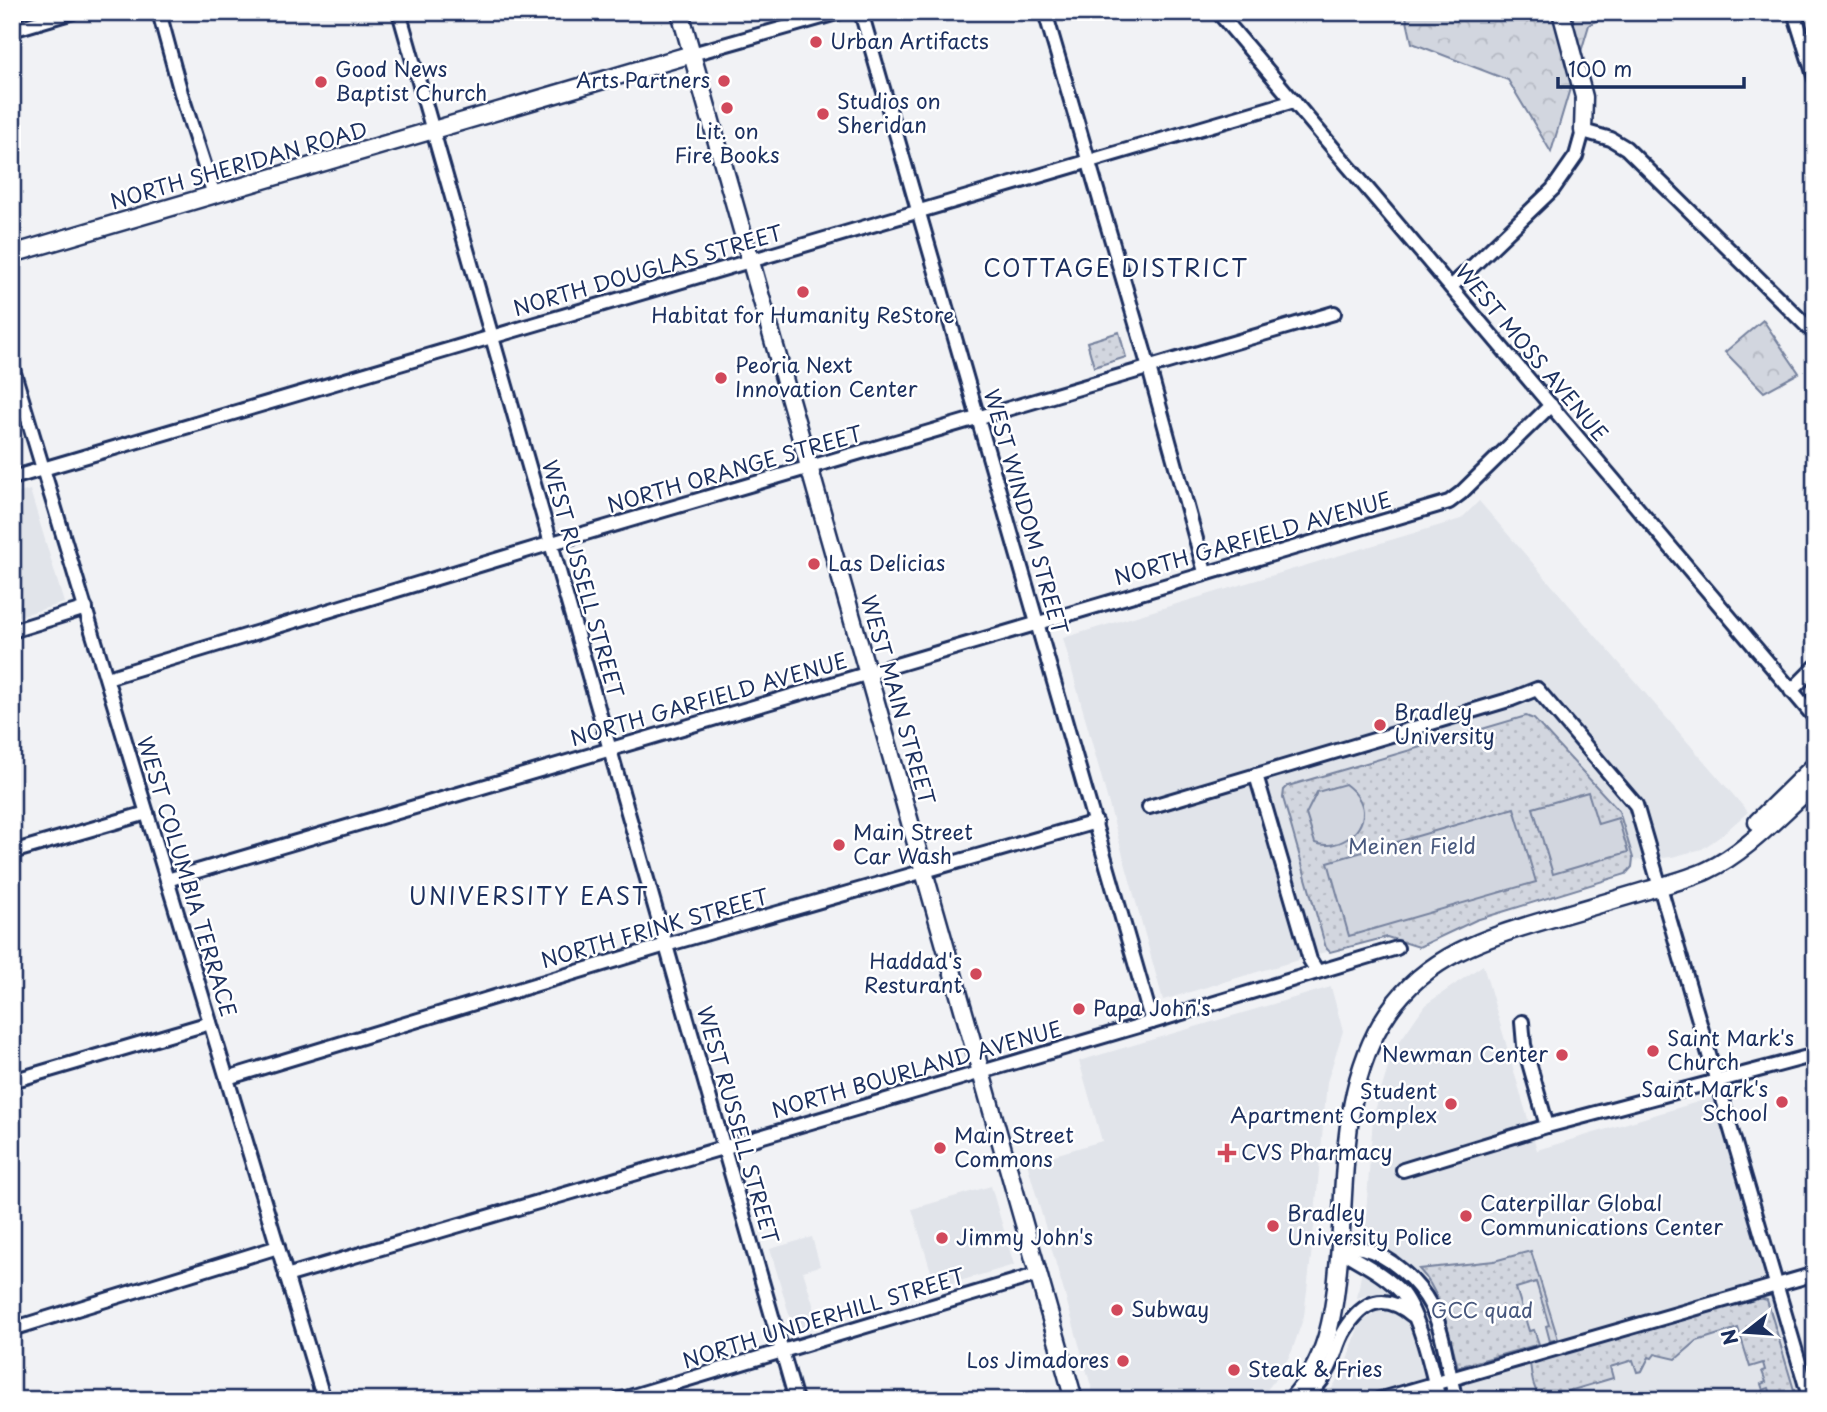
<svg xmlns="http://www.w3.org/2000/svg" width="1827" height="1412" viewBox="0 0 1827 1412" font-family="'Playpen Sans',sans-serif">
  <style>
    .built { fill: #e1e4ea }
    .grass { fill: url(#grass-dots); stroke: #76829e; stroke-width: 2 }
    .forest { fill: url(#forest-crowns); stroke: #76829e; stroke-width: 2 }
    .garden { fill: #d2d6df; stroke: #76829e; stroke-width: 2 }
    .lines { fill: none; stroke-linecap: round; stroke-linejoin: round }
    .minor-casing { stroke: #1b2f5e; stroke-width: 18 }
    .major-casing { stroke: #1b2f5e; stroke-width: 21 }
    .minor { stroke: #fff; stroke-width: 12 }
    .major { stroke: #fff; stroke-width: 16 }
    .poi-dot { fill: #d1495b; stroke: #fff; stroke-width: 2.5 }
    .labels { text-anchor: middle; stroke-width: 5; stroke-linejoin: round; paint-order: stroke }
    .poi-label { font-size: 21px; fill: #1b2f5e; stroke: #fff; text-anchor: start }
    .street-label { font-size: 21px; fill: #1b2f5e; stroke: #fff }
    .park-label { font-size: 21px; fill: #49597e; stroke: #fff }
    .neighbourhood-label { font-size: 23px; letter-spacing: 2px; fill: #1b2f5e; stroke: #fff }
  </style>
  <defs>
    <pattern id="grass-dots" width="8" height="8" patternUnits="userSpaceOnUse" patternTransform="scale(1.75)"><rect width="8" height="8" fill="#d2d6df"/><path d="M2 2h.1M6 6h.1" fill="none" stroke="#b4b8c2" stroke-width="1.8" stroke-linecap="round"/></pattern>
    <pattern id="forest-crowns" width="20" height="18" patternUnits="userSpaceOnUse" patternTransform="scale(1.75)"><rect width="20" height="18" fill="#d2d6df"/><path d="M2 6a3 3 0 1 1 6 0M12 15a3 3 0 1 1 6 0" fill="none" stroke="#b4b8c2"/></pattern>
  </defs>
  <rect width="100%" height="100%" fill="#f1f2f5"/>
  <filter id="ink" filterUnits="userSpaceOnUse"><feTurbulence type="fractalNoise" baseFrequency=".0143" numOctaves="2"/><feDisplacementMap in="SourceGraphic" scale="14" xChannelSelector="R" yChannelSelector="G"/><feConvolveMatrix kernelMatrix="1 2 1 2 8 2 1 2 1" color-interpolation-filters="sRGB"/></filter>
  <g filter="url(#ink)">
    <!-- built -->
    <g class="built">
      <polygon points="30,490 64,603 12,618 12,495"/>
      <polygon points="1479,501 1748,812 1718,838 1702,849 1672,857 1632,861 1163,1000 1063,638 1461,519"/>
      <polygon points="1483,965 1537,1150 1721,1095 1810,1400 1325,1400 1345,1366 1358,1328 1364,1320 1373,1315 1367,1295 1357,1298 1362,1269 1373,1117 1393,1051 1425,1005"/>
      <polygon points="1331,987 1343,1031 1327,1082 1312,1248 1304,1316 1292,1351 1281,1372 1259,1400 1095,1400 1027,1163 1102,1141 1079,1061"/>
      <polygon points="991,1186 1014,1265 936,1288 912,1209"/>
      <polygon points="812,1237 820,1266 803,1271 819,1324 794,1331 770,1249"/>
    </g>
    <!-- grass -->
    <g class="grass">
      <polygon points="1119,332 1126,357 1094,367 1087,342"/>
      <polygon points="1526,716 1534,719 1619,811 1633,858 1632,867 1626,874 1476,920 1419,947 1387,937 1330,952 1326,948 1283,798 1284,790 1288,786"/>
      <path d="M1531,1251L1558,1339L1550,1341L1546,1326L1549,1325L1536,1282L1516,1288L1529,1331L1534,1330L1539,1344L1458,1367C1449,1335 1442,1293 1419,1269L1494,1261Z"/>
      <path d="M1759,1298L1767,1300L1797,1400H1773L1769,1388L1763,1390L1761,1384L1766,1382L1762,1371L1765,1370L1763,1363L1750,1367L1738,1328L1697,1341L1676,1359L1655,1354L1652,1358L1649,1357L1642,1371L1637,1372L1633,1360L1610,1367L1613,1378L1542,1399C1532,1388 1532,1377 1530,1363Z"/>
    </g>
    <!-- forest -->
    <g class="forest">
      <polygon points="1405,12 1611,12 1589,25 1551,152 1508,80 1412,43"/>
      <polygon points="1763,320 1799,373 1764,392 1725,352"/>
    </g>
    <!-- garden -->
    <g class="garden">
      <path d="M1345,784C1353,790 1362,800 1363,811C1364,835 1335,851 1315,843L1306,814L1317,792Z"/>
      <polygon points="1588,792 1598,824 1618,818 1628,852 1553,874 1533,808"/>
      <polygon points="1514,808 1536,882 1349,936 1328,862"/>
    </g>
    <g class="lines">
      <defs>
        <g id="minor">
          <polyline points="159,12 181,93 214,195"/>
          <polyline points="399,12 796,1400"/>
          <polyline points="861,12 1152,1022"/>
          <polyline points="1045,12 1149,368 1205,572"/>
          <polyline points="1218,12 1815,718"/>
          <polyline points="1794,12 1815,79"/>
          <polyline points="12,30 73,12"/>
          <polyline points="692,54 840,12"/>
          <polyline points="1451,287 1553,189 1576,156 1583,131 1611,139 1626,148 1815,334"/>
          <polyline points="12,366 324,1400"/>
          <polyline points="12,478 1294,101"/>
          <polyline points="12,631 86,608"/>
          <polyline points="107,678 552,543 1334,313"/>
          <polyline points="1791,691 1815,667"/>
          <polyline points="1256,775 1310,960 1317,971"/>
          <polyline points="1149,807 1512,699 1537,689 1636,805 1810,1400"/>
          <polyline points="12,852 147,813"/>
          <polyline points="167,880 1449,502 1461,493 1551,405"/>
          <polyline points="1522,1022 1524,1045 1547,1126"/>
          <polyline points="227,1078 666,945 1096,822"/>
          <polyline points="12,1081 210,1023"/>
          <polyline points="1403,1170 1547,1126 1815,1055"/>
          <path d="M1340,1250C1347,1249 1355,1247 1362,1248C1389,1255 1418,1281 1431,1306C1445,1334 1447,1369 1456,1400"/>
          <path d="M1340,1250C1361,1263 1385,1274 1402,1293C1420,1316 1432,1371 1439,1400"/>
          <polyline points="286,1276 1152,1022 1397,948"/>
          <polyline points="12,1329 278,1247"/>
          <polyline points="619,1400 1039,1274"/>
          <path d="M1297,1400C1311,1395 1321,1383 1328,1370C1335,1358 1337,1342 1345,1330C1363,1301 1384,1292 1412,1315"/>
          <polyline points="1378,1400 1815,1274"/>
        </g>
        <g id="major">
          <polyline points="680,12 1074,1400"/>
          <polyline points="1561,12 1584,97 1583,131"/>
          <polyline points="12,254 692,54"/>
          <polyline points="1757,822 1815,765"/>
          <path d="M1291,1400C1326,1363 1334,1317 1338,1268C1347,1183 1338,1085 1389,1011C1427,956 1485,938 1546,920C1580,910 1614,900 1648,890C1668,884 1689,879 1708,870C1748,851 1781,813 1815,784"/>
        </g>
      </defs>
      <!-- minor casing -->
      <use href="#minor" class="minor-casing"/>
      <!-- major casing -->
      <use href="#major" class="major-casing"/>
      <!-- minor -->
      <use href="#minor" class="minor"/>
      <!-- major -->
      <use href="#major" class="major"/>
    </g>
  </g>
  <!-- markers -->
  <g class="poi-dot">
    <circle cx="816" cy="42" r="7"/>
    <circle cx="724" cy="81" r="7"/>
    <circle cx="321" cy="82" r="7"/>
    <circle cx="727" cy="108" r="7"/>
    <circle cx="823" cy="114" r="7"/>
    <circle cx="803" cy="292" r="7"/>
    <circle cx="721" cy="378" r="7"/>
    <circle cx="814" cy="564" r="7"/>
    <circle cx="1380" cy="725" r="7"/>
    <circle cx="839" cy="845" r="7"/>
    <circle cx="976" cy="974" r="7"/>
    <circle cx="1079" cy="1009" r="7"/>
    <circle cx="1653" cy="1051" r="7"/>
    <circle cx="1562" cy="1055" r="7"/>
    <circle cx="1782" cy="1102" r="7"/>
    <circle cx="1451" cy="1104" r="7"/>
    <circle cx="940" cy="1148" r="7"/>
    <path d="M1223.5 1142.5h7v7h7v7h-7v7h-7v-7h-7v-7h7z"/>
    <circle cx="1466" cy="1216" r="7"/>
    <circle cx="1273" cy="1226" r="7"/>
    <circle cx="942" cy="1238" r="7"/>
    <circle cx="1117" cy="1310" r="7"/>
    <circle cx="1123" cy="1361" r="7"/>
    <circle cx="1234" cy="1370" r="7"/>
  </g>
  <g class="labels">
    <!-- poi labels -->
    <g class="poi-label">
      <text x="830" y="49">Urban Artifacts</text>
      <text x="335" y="77">Good News<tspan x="335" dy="24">Baptist Church</tspan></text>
      <text x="710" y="88" text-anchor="end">Arts Partners</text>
      <text x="837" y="109">Studios on<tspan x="837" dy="24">Sheridan</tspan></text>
      <text x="727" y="139" text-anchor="middle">Lit. on<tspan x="727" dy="24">Fire Books</tspan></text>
      <text x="803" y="323" text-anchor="middle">Habitat for Humanity ReStore</text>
      <text x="735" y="373">Peoria Next<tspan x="735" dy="24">Innovation Center</tspan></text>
      <text x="828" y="571">Las Delicias</text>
      <text x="1394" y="720">Bradley<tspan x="1394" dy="24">University</tspan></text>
      <text x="853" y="840">Main Street<tspan x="853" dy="24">Car Wash</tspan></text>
      <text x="962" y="969" text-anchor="end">Haddad's<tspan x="962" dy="24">Resturant</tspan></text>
      <text x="1093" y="1016">Papa John's</text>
      <text x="1667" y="1046">Saint Mark's<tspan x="1667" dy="24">Church</tspan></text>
      <text x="1548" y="1062" text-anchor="end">Newman Center</text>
      <text x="1768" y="1097" text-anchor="end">Saint Mark's<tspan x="1768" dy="24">School</tspan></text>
      <text x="1437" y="1099" text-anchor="end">Student<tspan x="1437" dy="24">Apartment Complex</tspan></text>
      <text x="954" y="1143">Main Street<tspan x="954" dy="24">Commons</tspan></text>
      <text x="1241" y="1160">CVS Pharmacy</text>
      <text x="1480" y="1211">Caterpillar Global<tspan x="1480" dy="24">Communications Center</tspan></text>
      <text x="1287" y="1221">Bradley<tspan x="1287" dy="24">University Police</tspan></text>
      <text x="956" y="1245">Jimmy John's</text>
      <text x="1131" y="1317">Subway</text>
      <text x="1109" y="1368" text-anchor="end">Los Jimadores</text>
      <text x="1248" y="1377">Steak &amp; Fries</text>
    </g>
    <!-- street labels -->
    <g class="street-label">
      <text transform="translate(239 166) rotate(-16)" y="7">NORTH SHERIDAN ROAD</text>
      <text transform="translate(648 271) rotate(-16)" y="7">NORTH DOUGLAS STREET</text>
      <text transform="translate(1531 353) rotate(50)" y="7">WEST MOSS AVENUE</text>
      <text transform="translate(735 470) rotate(-16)" y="7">NORTH ORANGE STREET</text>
      <text transform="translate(1025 512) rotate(74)" y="7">WEST WINDOM STREET</text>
      <text transform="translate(1253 539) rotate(-16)" y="7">NORTH GARFIELD AVENUE</text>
      <text transform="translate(582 579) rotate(74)" y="7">WEST RUSSELL STREET</text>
      <text transform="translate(709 700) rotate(-16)" y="7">NORTH GARFIELD AVENUE</text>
      <text transform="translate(897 700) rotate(74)" y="7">WEST MAIN STREET</text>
      <text transform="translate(186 877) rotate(73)" y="7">WEST COLUMBIA TERRACE</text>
      <text transform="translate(655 929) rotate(-16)" y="7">NORTH FRINK STREET</text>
      <text transform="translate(917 1070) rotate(-16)" y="7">NORTH BOURLAND AVENUE</text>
      <text transform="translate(737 1125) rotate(74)" y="7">WEST RUSSELL STREET</text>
      <text transform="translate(824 1319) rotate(-17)" y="7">NORTH UNDERHILL STREET</text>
    </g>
    <!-- park labels -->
    <g class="park-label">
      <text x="1412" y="854">Meinen Field</text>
      <text x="1482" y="1318">GCC quad</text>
    </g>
    <!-- neighbourhood labels -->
    <g class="neighbourhood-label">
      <text x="1116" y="277">COTTAGE DISTRICT</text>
      <text x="529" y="905">UNIVERSITY EAST</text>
    </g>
  </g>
  <!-- margin -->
  <rect width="1827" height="1412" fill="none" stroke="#fff" stroke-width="42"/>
  <rect x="21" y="21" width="1785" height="1370" fill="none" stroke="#1b2f5e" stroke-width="2.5" filter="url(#ink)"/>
  <!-- north arrow -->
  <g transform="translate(1746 1332) rotate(253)" stroke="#ffffff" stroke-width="5" paint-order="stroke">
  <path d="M0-5L12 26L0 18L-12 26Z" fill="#1b2f5e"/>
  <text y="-10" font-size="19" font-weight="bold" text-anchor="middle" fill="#1b2f5e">N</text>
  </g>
  <!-- scale -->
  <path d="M1558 77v10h186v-10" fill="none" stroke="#1b2f5e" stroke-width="3.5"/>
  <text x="1568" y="77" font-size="21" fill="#1b2f5e" stroke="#ffffff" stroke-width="5" paint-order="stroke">100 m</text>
</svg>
